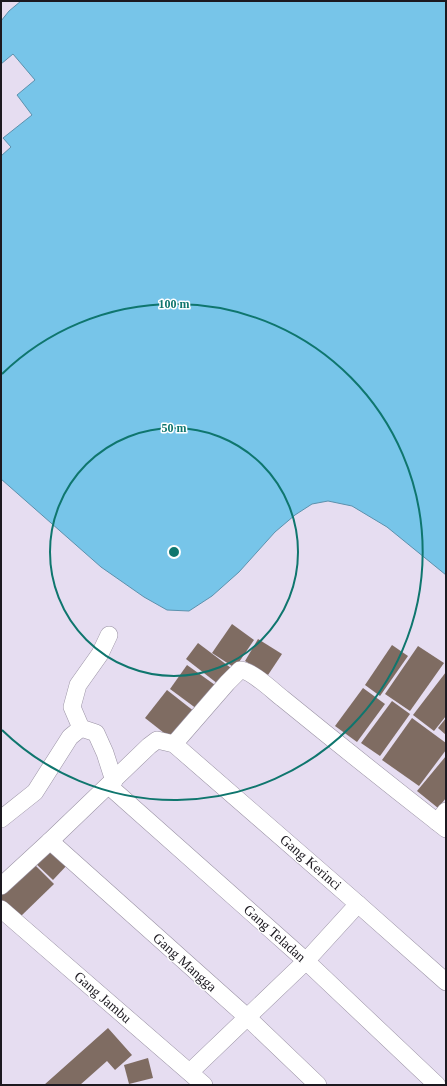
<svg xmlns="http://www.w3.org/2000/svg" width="447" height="1086" viewBox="0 0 447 1086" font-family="'Times New Roman',serif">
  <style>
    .water { fill: #77c5e9; stroke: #5c91ad }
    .building { fill: #7f6c62 }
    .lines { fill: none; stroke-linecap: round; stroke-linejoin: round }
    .minor-casing { stroke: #9a92a4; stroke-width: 18 }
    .minor { stroke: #fff; stroke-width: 17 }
    .ring { fill: none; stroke: #0f766e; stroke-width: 2 }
    .labels { text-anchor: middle; stroke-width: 3; stroke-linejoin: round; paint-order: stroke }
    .street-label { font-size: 14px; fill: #1c1920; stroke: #fff }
    .centre { fill: #0f766e; stroke: #fff; stroke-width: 2 }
    .ring-label { font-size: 12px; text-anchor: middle; font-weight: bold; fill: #0f766e; stroke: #fff; stroke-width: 3; stroke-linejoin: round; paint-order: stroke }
  </style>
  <rect width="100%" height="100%" fill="#e6ddf1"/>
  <!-- water -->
  <polygon class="water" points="21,1 446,1 446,575 387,527 352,506 328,501 312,504 295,515 275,532 239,572 212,596 189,611 167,610 144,597 101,567 1,479 1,156 11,147 3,138 32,115 17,95 35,80 13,54 1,64 1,21 9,11"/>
  <!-- building -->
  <g class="building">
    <polygon points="232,624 254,640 235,668 212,653"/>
    <polygon points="258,639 282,654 268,675 245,661"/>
    <polygon points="198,643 231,668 218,684 186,659"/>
    <polygon points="392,645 408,656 380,696 365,685"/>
    <polygon points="418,646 444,663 410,711 385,694"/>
    <polygon points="187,665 215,685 197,709 170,689"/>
    <polygon points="446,672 446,716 434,731 413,715"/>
    <polygon points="363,688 385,704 357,742 335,726"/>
    <polygon points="167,690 195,712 173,740 145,718"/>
    <polygon points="392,701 410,714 380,756 361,743"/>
    <polygon points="412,718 446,743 446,750 419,786 382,760"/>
    <polygon points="446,718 446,735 438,728"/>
    <polygon points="446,756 446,798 438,808 417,791"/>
    <polygon points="50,844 69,863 53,880 33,861"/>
    <polygon points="32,862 54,884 19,918 1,900 1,892"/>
    <polygon points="108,1028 132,1055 115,1070 107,1061 80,1085 44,1085"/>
    <polygon points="148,1058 153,1078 129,1084 124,1065"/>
  </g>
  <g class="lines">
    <defs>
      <g id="minor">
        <polyline points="109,635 100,654 78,685 72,707 81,728 96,733 105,753 114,781"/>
        <path d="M174,744L227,683L240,670C251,670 273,691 282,698C336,742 391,786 446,829"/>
        <polyline points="109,786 306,961 437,1085"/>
        <polyline points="1,819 35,792 70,737 81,728"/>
        <polyline points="437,822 446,811"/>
        <polyline points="50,841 247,1017 318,1085"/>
        <polyline points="1,886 50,841 149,746 157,740 174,744 358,904 446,982"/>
        <polyline points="1,909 204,1085"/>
        <polyline points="190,1072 306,961 358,904"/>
      </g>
    </defs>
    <!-- minor casing -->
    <use href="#minor" class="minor-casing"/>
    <!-- minor -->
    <use href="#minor" class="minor"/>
  </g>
  <!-- distance rings -->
  <g class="ring">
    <circle cx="174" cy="552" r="124"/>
    <path d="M2 374A248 248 0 1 1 2 730"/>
  </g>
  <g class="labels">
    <!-- street labels -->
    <g class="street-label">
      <text transform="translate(311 862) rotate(41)" y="5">Gang Kerinci</text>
      <text transform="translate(275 933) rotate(42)" y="5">Gang Teladan</text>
      <text transform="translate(185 962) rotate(42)" y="5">Gang Mangga</text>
      <text transform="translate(103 997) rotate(41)" y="5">Gang Jambu</text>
    </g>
  </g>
  <circle cx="174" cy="552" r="6" class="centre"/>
  <g class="ring-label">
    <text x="174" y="308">100 m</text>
    <text x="174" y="432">50 m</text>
  </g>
  <!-- border -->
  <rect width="447" height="1086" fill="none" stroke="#1c1920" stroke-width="4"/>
</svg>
